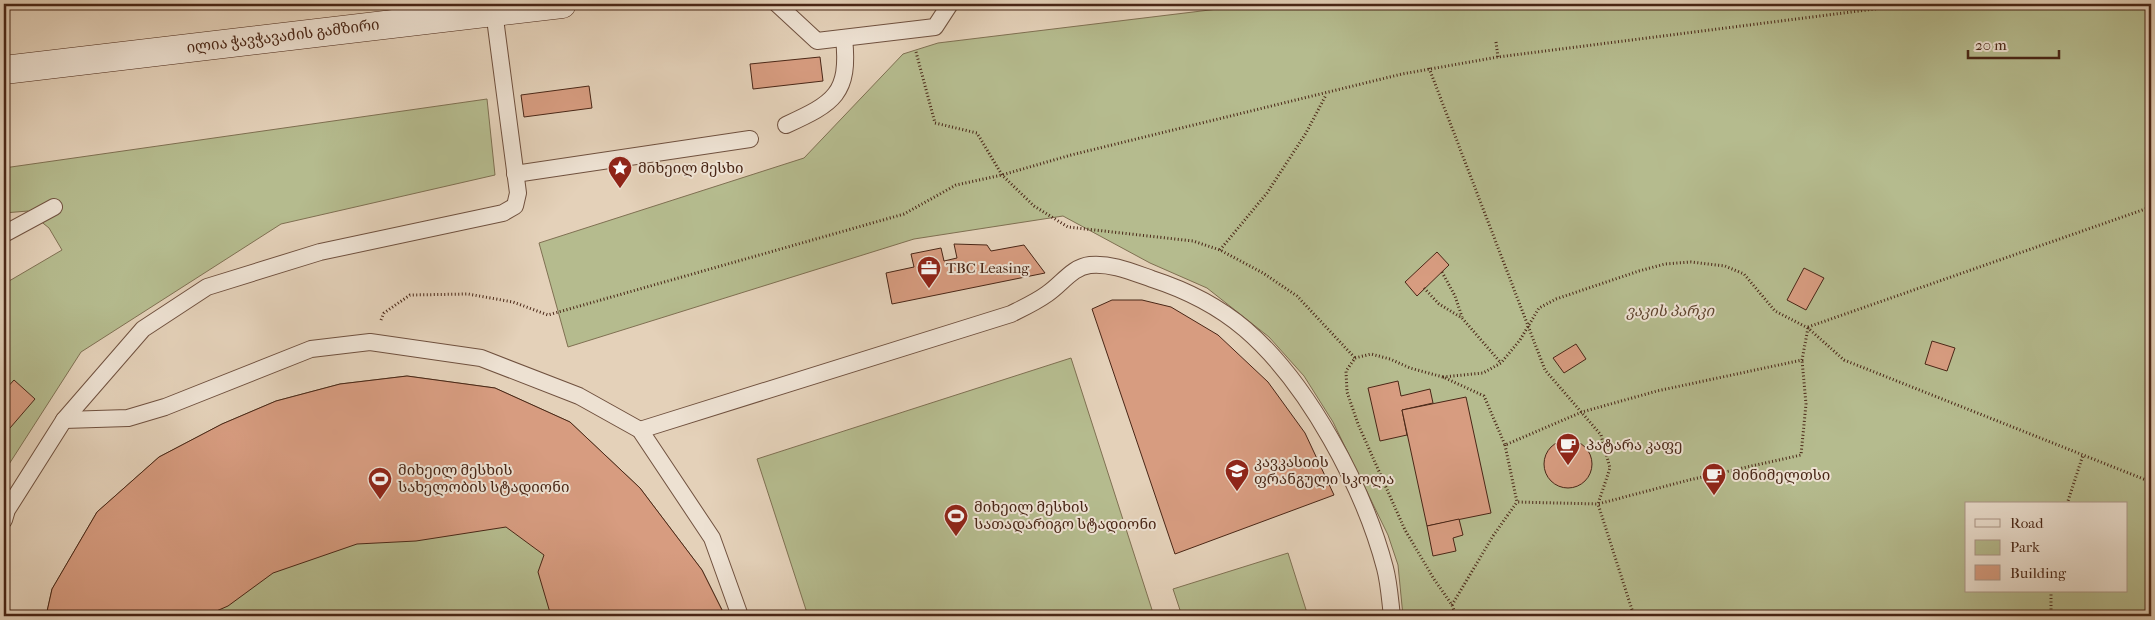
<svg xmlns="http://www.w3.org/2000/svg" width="2155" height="620" viewBox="0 0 2155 620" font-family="'IM FELL French Canon','Noto Serif Georgian',serif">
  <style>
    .green { fill: #b5bb8e; stroke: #7f7052; fill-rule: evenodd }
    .building { fill: #d79c80; stroke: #492616 }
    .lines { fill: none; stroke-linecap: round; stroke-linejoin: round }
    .service-casing { stroke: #70513f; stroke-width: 18 }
    .secondary-casing { stroke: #492616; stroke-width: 29 }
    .path { stroke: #492616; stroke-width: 3; stroke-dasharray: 1 2.5; stroke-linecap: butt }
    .service { stroke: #ede1d2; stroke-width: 16 }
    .secondary { stroke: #ede1d2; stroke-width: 28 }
    .labels { text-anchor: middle; stroke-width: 4; stroke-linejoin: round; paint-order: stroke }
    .street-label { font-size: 15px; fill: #492616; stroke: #ede1d2 }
    .poi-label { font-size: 15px; fill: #492616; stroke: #ede1d2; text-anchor: start }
    .park-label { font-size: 15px; font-style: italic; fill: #5f442e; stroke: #ede1d2 }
  </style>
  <rect width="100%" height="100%" fill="#e4d1b9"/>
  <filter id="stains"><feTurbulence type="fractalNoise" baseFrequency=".004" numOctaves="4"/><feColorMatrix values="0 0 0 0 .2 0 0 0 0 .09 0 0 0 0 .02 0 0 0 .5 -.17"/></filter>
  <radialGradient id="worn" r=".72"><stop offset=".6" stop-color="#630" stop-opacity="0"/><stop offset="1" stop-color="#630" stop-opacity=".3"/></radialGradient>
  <!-- green -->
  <g class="green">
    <path d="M1259,4H2151V616H1403L1398,565L1388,535L1333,422L1304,376L1269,337L1207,288L1150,263L1063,216L914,239L568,347L539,243L804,158L903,54L938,43ZM1966,504H2126V591H1966Z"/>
    <polygon points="487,99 495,175 281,224 81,352 4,472 4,284 62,250 49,228 28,211 4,213 4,168"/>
    <polygon points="1071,358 1154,616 808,616 757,459"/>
    <polygon points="407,376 495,388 570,422 640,488 702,570 725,616 46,616 52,589 97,512 159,457 222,424 276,401 340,384"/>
    <polygon points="1288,553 1308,616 1182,616 1173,589"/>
  </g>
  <!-- building -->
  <g class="building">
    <polygon points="820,57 823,81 753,89 750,64"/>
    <polygon points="589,86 592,108 524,117 521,95"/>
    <polygon points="954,244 987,245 991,251 1024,245 1045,273 892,304 886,273 914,267 911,254 941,248 944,261 957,258"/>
    <polygon points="1437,252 1449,265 1417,296 1405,282"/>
    <polygon points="1804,268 1824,278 1806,310 1787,300"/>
    <polygon points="1112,300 1142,300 1171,307 1218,335 1268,382 1305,433 1334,495 1175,554 1092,309"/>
    <polygon points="1932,341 1955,348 1947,371 1925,364"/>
    <polygon points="1576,344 1586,359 1564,373 1553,358"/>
    <polygon points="407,376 495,388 570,422 640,488 702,570 725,616 551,616 538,572 544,555 506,527 416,541 357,544 273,573 228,606 205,616 46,616 52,589 97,512 159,457 222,424 276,401 340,384"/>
    <polygon points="14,380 35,399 4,435 4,391"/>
    <polygon points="1398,381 1401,396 1430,389 1433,403 1402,410 1407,435 1380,441 1368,388"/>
    <polygon points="1466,397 1491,513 1427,526 1402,410"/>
    <circle cx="1568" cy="464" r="24"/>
    <polygon points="1459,519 1463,535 1453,538 1456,551 1433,556 1427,526"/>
  </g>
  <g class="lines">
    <defs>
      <g id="service">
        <polyline points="777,4 817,41 935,27 950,4"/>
        <path d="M786,125C834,103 850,94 844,38"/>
        <polyline points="515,174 750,139"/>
        <polyline points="4,234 54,207"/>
        <polyline points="64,420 128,418 165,407 311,349 370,342 481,358 579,396 640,430 712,538 740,616"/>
        <path d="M640,430L1011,314C1023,308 1036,302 1047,294C1062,284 1072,267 1090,265C1112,263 1132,272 1152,279C1186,290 1218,306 1245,329C1308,383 1364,488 1385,568C1389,583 1390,600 1392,616"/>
        <polyline points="4,520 7,510 64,420 143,329 207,287 320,252 503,213 515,206 518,193 494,11"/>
      </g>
      <polyline id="secondary" points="4,70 562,4"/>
    </defs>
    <!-- service casing -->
    <use href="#service" class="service-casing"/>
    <!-- secondary casing -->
    <use href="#secondary" class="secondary-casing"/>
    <!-- path -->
    <g class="path">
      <polyline points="1496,42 1498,57"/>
      <polyline points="916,52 935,123 977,133 1002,175 1034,206 1068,227 1193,241 1220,250 1263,273 1297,296 1355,358"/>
      <polyline points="1429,68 1545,370 1601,435 1610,468 1598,504 1634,616"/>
      <polyline points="1220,250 1267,193 1306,133 1326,95"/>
      <polyline points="1442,272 1455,296 1462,317"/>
      <polyline points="1424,288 1439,304 1462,318 1501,363"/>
      <polyline points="381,320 384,313 410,295 468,294 513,302 548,315 904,214 956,185 1002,175 1071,155 1402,74 1498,57 1914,4"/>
      <polyline points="1808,327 2151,207"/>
      <polyline points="1443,377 1483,373 1501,363 1520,340 1539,308 1556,299 1639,271 1665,264 1691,262 1725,266 1744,274 1775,311 1808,328 1844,360 2151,482"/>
      <polyline points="1505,445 1517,502 1598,504 1689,480 1801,455 1806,404 1802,360"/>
      <polyline points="2067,504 2083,455"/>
      <polyline points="2051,591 2051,616"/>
      <polyline points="1452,605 1493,536 1517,502"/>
      <polyline points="1456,616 1452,605 1434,579 1405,530 1358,424 1347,392 1346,371 1355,358 1371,354 1390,359 1410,368 1443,377 1484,396 1505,445 1582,412 1657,391 1802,360 1808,328"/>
    </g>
    <!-- service -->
    <use href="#service" class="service"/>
    <!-- secondary -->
    <use href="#secondary" class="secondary"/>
  </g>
  <!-- icons -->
  <defs>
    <symbol id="sight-pin" viewBox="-11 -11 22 30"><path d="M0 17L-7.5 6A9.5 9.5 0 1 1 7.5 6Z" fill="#8f2418" stroke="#ede1d2"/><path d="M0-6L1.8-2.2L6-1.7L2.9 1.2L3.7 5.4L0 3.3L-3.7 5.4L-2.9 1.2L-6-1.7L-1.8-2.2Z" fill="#fff"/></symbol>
    <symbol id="office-pin" viewBox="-11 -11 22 30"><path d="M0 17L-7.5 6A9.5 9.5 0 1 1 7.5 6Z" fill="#8f2418" stroke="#ede1d2"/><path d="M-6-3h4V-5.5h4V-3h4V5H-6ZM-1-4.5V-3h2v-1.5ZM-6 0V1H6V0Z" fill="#fff"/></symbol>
    <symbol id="cafe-pin" viewBox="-11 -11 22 30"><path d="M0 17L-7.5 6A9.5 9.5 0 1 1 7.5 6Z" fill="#8f2418" stroke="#ede1d2"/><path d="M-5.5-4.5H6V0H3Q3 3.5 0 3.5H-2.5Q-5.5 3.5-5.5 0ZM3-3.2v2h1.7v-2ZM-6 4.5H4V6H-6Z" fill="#fff"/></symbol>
    <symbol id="school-pin" viewBox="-11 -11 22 30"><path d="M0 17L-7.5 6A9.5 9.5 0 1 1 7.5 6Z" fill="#8f2418" stroke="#ede1d2"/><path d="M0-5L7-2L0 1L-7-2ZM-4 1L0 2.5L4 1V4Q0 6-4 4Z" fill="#fff"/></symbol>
    <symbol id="stadium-pin" viewBox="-11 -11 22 30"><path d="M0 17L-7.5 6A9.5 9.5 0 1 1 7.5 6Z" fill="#8f2418" stroke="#ede1d2"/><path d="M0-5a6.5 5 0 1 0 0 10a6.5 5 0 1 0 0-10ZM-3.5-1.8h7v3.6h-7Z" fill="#fff"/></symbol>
  </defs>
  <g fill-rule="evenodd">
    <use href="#sight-pin" x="606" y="154" width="28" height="38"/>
    <use href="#office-pin" x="915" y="254" width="28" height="38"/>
    <use href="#cafe-pin" x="1554" y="431" width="28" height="38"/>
    <use href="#school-pin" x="1223" y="457" width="28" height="38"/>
    <use href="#cafe-pin" x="1700" y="461" width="28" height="38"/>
    <use href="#stadium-pin" x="366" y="465" width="28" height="38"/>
    <use href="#stadium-pin" x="942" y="502" width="28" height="38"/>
  </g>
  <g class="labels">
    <!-- street labels -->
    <g class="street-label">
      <text transform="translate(283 36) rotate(-7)" y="5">ილია ჭავჭავაძის გამზირი</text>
    </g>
    <!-- poi labels -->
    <g class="poi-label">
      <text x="638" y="173">მიხეილ მესხი</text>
      <text x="946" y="273">TBC Leasing</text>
      <text x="1586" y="450">პატარა კაფე</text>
      <text x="1254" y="467">კავკასიის<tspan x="1254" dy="17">ფრანგული სკოლა</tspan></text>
      <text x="398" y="475">მიხეილ მესხის<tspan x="398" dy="17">სახელობის სტადიონი</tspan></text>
      <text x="1732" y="480">მინიმელთსი</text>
      <text x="974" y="512">მიხეილ მესხის<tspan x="974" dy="17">სათადარიგო სტადიონი</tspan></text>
    </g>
    <!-- park labels -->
    <g class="park-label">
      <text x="1670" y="316">ვაკის პარკი</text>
    </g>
  </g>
  <!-- margin -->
  <rect width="2155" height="620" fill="none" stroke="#e4d1b9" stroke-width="20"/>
  <rect x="5" y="5" width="2145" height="610" fill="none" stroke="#492616" stroke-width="2.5"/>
  <rect x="10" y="10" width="2135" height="600" fill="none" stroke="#492616"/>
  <!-- legend -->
  <rect x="1965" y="502" width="162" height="90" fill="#ede1d2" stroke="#ab9687"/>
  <rect x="1975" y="519" width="25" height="8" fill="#ede1d2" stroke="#ab9687"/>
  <text x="2010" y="528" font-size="15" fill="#492616">Road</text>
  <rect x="1975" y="540" width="25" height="15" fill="#b5bb8e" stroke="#ab9687"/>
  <text x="2010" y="552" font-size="15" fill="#492616">Park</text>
  <rect x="1975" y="565" width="25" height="15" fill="#d79c80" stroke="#ab9687"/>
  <text x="2010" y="578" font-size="15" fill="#492616">Building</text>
  <!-- scale -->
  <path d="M1968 50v8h91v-8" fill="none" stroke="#492616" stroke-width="2.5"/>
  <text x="1975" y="50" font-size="15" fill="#492616" stroke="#ede1d2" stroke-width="4" paint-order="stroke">20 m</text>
  <rect width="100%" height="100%" filter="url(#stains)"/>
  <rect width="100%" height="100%" fill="url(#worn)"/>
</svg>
